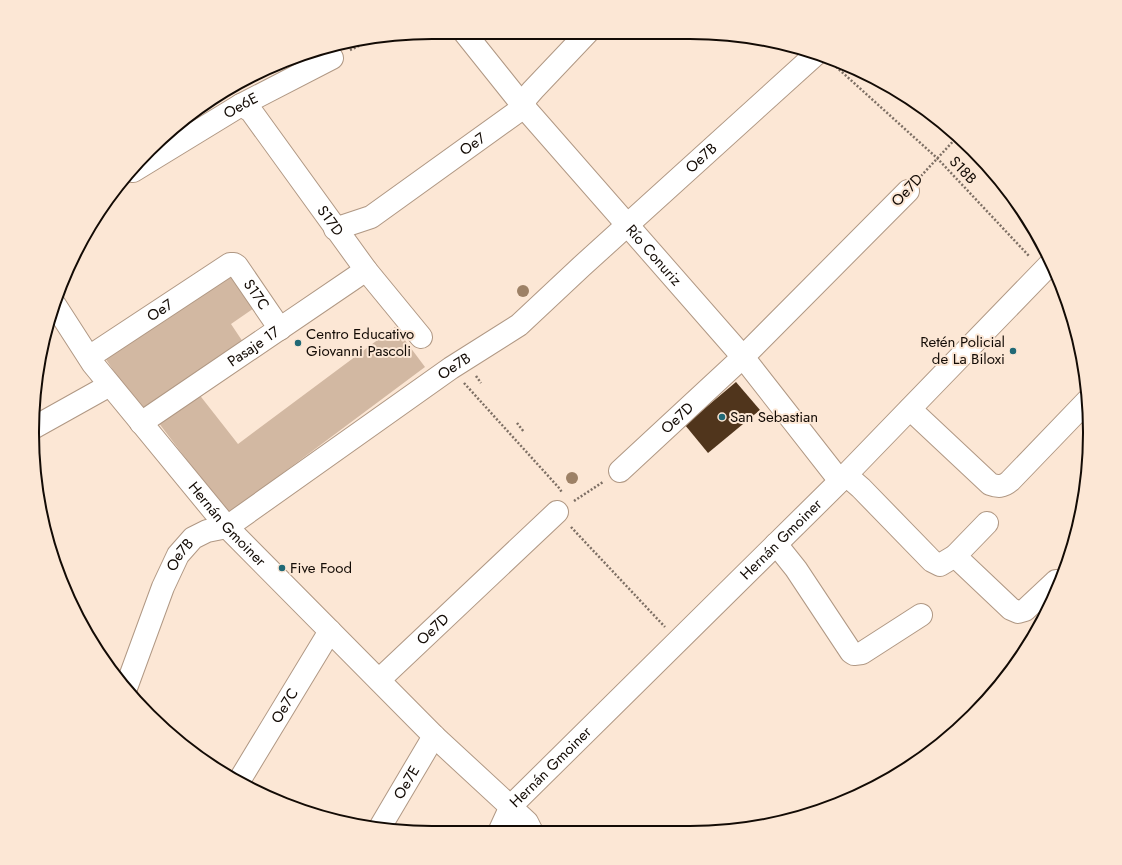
<svg xmlns="http://www.w3.org/2000/svg" width="1122" height="865" viewBox="0 0 1122 865" font-family="Jost,sans-serif">
  <style>
    .green { fill: #d2b8a2 }
    .building { fill: #50351c }
    .lines { fill: none; stroke-linecap: round; stroke-linejoin: round }
    .minor-casing { stroke: #b09884; stroke-width: 24 }
    .path { stroke: #7d6f64; stroke-width: 2.5; stroke-dasharray: 2 2; stroke-linecap: butt }
    .minor { stroke: #fff; stroke-width: 22 }
    .tree { fill: #9d8166 }
    .poi-dot { fill: #216976; stroke: #fce7d5; stroke-width: 1.5 }
    .labels { text-anchor: middle; stroke-width: 4; stroke-linejoin: round; paint-order: stroke }
    .street-label { font-size: 15px; fill: #130b05; stroke: #fce7d5 }
    .poi-label { font-size: 15px; fill: #130b05; stroke: #fce7d5; text-anchor: start }
    .rim { fill: none; stroke: #130b05; stroke-width: 2 }
  </style>
  <rect width="100%" height="100%" fill="#fce7d5"/>
  <!-- green -->
  <g class="green">
    <polygon points="234,267 260,304 231,324 245,345 142,413 103,355"/>
    <polygon points="395,327 425,367 228,514 158,422 198,393 238,444"/>
  </g>
  <!-- building -->
  <polygon class="building" points="736,382 760,410 708,453 685,425"/>
  <g class="lines">
    <defs>
      <g id="minor">
        <path id="s1" d="M464,32L524,107L743,357L840,481"/>
        <path id="s2" d="M241,105L251,111L366,270L421,337"/>
        <path id="s3" d="M133,171L241,105L332,58"/>
        <path id="s4" d="M335,229L371,217L524,107L526,98L533,90L588,32"/>
        <path id="s5" d="M55,305L93,364L227,527L434,736L527,822L531,830"/>
        <path id="s6" d="M89,357L230,264H234L237,266L280,329"/>
        <path d="M910,409L990,484C998,487 1003,487 1010,481L1087,401"/>
        <path id="s7" d="M141,423L366,270"/>
        <polyline points="33,428 110,385"/>
        <path id="s8" d="M620,471L743,357L908,191"/>
        <polyline points="846,475 861,488 932,561 940,565 955,556 987,523"/>
        <polyline points="776,544 796,569 851,652 854,654 862,653 921,615"/>
        <polyline points="955,556 1011,609 1018,612 1025,610 1056,581"/>
        <path id="s9" d="M379,680L557,512"/>
        <path id="s10" d="M126,688L163,587L178,555L193,538L207,531L227,527L451,368L519,325L582,266L816,54"/>
        <path id="s11" d="M239,781L330,631"/>
        <path id="s12" d="M379,829L434,736"/>
        <path id="s13" d="M500,830L511,806L840,481L1051,263"/>
      </g>
    </defs>
    <!-- minor casing -->
    <use href="#minor" class="minor-casing"/>
    <!-- path -->
    <g class="path">
      <polyline points="350,50 372,40"/>
      <polyline points="833,64 937,158 1030,257"/>
      <polyline points="921,176 958,136"/>
      <polyline points="476,376 481,383"/>
      <polyline points="464,383 560,489 562,493"/>
      <polyline points="517,423 524,432"/>
      <polyline points="574,501 603,482"/>
      <polyline points="571,527 665,627"/>
    </g>
    <!-- minor -->
    <use href="#minor" class="minor"/>
  </g>
  <!-- trees -->
  <g class="tree">
    <circle cx="523" cy="291" r="6"/>
    <circle cx="572" cy="478" r="6"/>
  </g>
  <!-- markers -->
  <g class="poi-dot">
    <circle cx="298" cy="343" r="4"/>
    <circle cx="1013" cy="351" r="4"/>
    <circle cx="722" cy="417" r="4"/>
    <circle cx="282" cy="568" r="4"/>
  </g>
  <g class="labels">
    <!-- street labels -->
    <g class="street-label">
      <text dy="5" stroke="none"><textPath href="#s3" startOffset="126">Oe6E</textPath></text>
      <text dy="5" stroke="none"><textPath href="#s4" startOffset="163">Oe7</textPath></text>
      <text dy="5" stroke="none"><textPath href="#s10" startOffset="804">Oe7B</textPath></text>
      <text transform="translate(963 170) rotate(47)" y="5">S18B</text>
      <text transform="translate(907 190) rotate(-47)" y="5">Oe7D</text>
      <text dy="5" stroke="none"><textPath href="#s2" startOffset="147">S17D</textPath></text>
      <text dy="5" stroke="none"><textPath href="#s1" startOffset="293">Río Conuriz</textPath></text>
      <text dy="5" stroke="none"><textPath href="#s6" startOffset="211">S17C</textPath></text>
      <text dy="5" stroke="none"><textPath href="#s6" startOffset="85">Oe7</textPath></text>
      <text dy="5" stroke="none"><textPath href="#s7" startOffset="136">Pasaje 17</textPath></text>
      <text dy="5" stroke="none"><textPath href="#s10" startOffset="480">Oe7B</textPath></text>
      <text dy="5" stroke="none"><textPath href="#s8" startOffset="78">Oe7D</textPath></text>
      <text dy="5" stroke="none"><textPath href="#s5" startOffset="279">Hernán Gmoiner</textPath></text>
      <text dy="5" stroke="none"><textPath href="#s13" startOffset="406">Hernán Gmoiner</textPath></text>
      <text dy="5" stroke="none"><textPath href="#s10" startOffset="144">Oe7B</textPath></text>
      <text dy="5" stroke="none"><textPath href="#s9" startOffset="74">Oe7D</textPath></text>
      <text dy="5" stroke="none"><textPath href="#s11" startOffset="88">Oe7C</textPath></text>
      <text dy="5" stroke="none"><textPath href="#s13" startOffset="82">Hernán Gmoiner</textPath></text>
      <text dy="5" stroke="none"><textPath href="#s12" startOffset="54">Oe7E</textPath></text>
    </g>
    <!-- poi labels -->
    <g class="poi-label">
      <text x="306" y="339">Centro Educativo<tspan x="306" dy="17">Giovanni Pascoli</tspan></text>
      <text x="1005" y="347" text-anchor="end">Retén Policial<tspan x="1005" dy="17">de La Biloxi</tspan></text>
      <text x="730" y="422">San Sebastian</text>
      <text x="290" y="573">Five Food</text>
    </g>
  </g>
  <!-- crop -->
  <path d="M0 0H1122V865H0ZM432 39H690A393 393 0 0 1 1083 432V433A393 393 0 0 1 690 826H432A393 393 0 0 1 39 433V432A393 393 0 0 1 432 39Z" fill="#fce7d5" fill-rule="evenodd"/>
  <path class="rim" d="M432 39H690A393 393 0 0 1 1083 432V433A393 393 0 0 1 690 826H432A393 393 0 0 1 39 433V432A393 393 0 0 1 432 39Z"/>
</svg>
